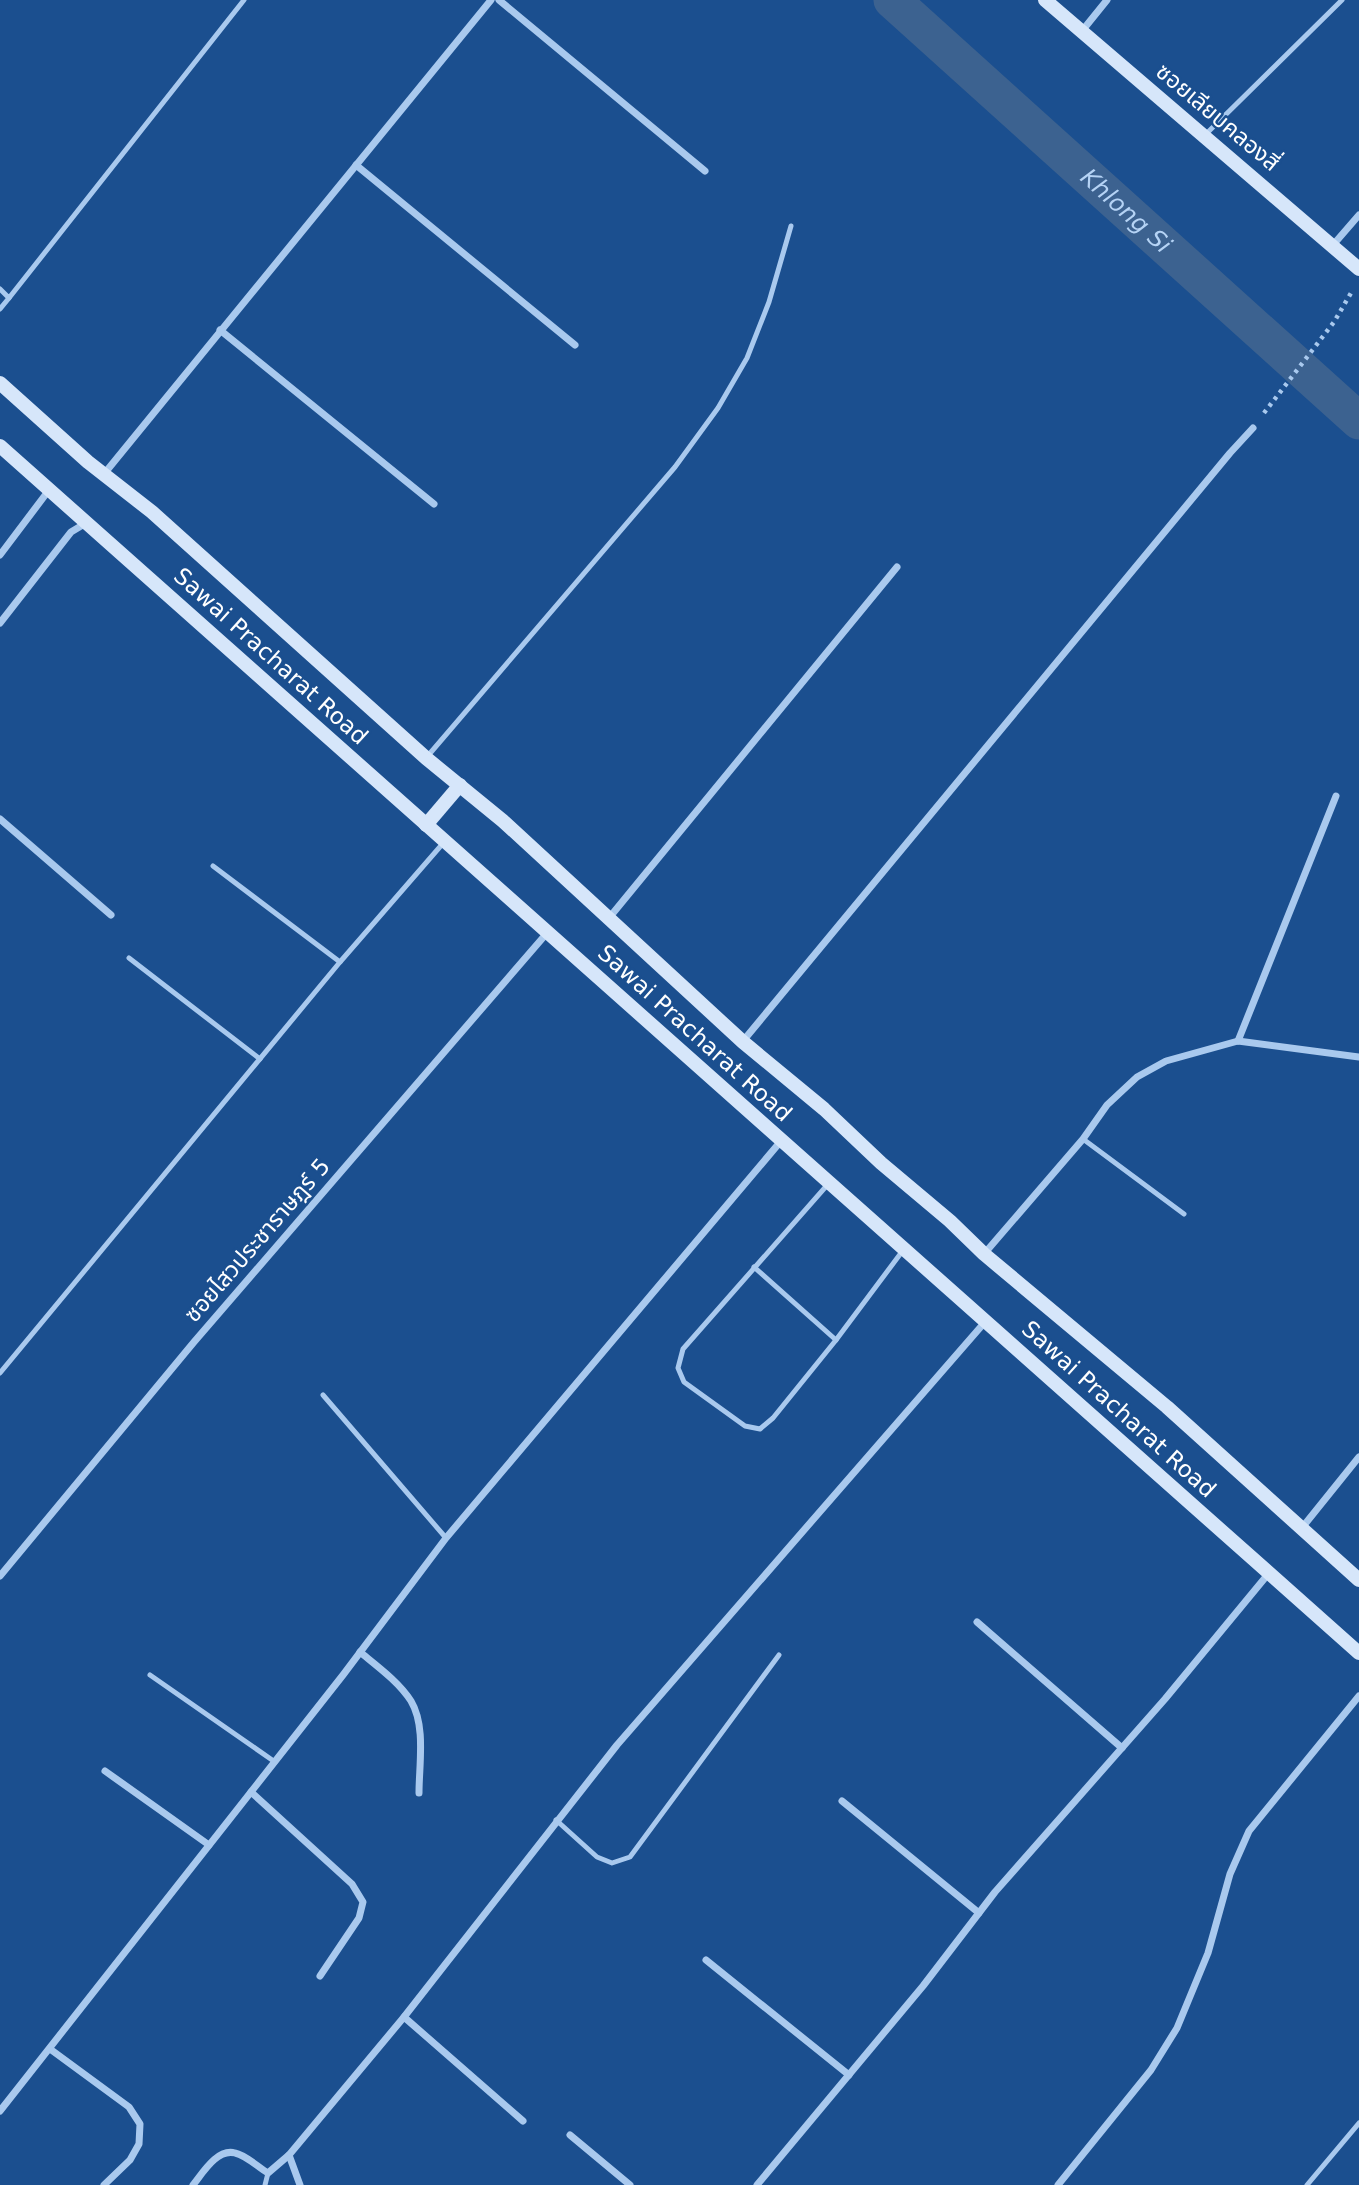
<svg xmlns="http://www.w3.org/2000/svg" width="1359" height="2185" viewBox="0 0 1359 2185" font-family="'DejaVu Sans','Noto Sans Thai',sans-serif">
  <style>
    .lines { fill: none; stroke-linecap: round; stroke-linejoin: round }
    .canal { stroke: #3c6290; stroke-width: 37 }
    .path { stroke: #a9c9ee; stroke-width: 4.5; stroke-dasharray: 3.5 5; stroke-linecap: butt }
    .lane { stroke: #a9c9ee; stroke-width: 5 }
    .street { stroke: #a9c9ee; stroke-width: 7 }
    .secondary { stroke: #d6e6fa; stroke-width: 14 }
    .labels { text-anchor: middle; stroke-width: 5; stroke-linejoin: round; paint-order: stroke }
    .street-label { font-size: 23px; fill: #fff; stroke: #1b4f8f }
    .water-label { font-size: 24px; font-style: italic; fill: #b5d3f5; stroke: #1b4f8f }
  </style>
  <rect width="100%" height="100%" fill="#1b4f8f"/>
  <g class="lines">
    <!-- canal -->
    <path class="canal" id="s1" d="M892,0L1359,421"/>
    <!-- path -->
    <polyline class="path" points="1264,413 1334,322 1351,293"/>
    <!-- lane -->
    <g class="lane">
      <polyline points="1205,135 1342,0"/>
      <polyline points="0,289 9,298 244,0"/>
      <polyline points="0,309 9,298"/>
      <polyline points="426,758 675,467 718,408 747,358 769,302 791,226"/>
      <polyline points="213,866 340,962"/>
      <polyline points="129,958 260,1059"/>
      <polyline points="1083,1139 1184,1214"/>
      <polyline points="829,1183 683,1349 678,1368 684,1382 745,1426 760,1429 773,1418 836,1340 904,1249"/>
      <polyline points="754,1267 836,1340"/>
      <polyline points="0,1373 340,962 445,841"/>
      <polyline points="323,1395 446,1538"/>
      <polyline points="150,1675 275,1762"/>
      <polyline points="556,1820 597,1857 612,1863 630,1857 779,1655"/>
      <polyline points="265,2185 268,2173"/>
      <polyline points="1307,2185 1359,2123"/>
    </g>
    <!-- street -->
    <g class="street">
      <polyline points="499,0 705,171"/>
      <polyline points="1082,31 1107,0"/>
      <polyline points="356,165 575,345"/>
      <polyline points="1333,245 1359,215"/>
      <polyline points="220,330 434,504"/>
      <polyline points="104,474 491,0"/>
      <polyline points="0,555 49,490"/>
      <polyline points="0,623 71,532 86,523"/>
      <polyline points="0,819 111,915"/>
      <polyline points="609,918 897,567"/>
      <polyline points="743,1041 1230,453 1253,428"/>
      <polyline points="1238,1041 1336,796"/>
      <polyline points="984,1254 1083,1139 1107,1105 1137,1077 1166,1061 1238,1041 1359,1057"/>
      <polyline points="1301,1529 1359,1457"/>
      <polyline points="0,1576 194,1342 547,933"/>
      <polyline points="977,1622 1122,1748"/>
      <path d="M360,1652C377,1666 399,1682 411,1701C426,1726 419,1765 419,1793"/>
      <polyline points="105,1771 209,1845"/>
      <polyline points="251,1792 352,1884 363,1902 359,1918 320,1976"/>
      <polyline points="842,1801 979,1913"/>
      <polyline points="706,1960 849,2075"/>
      <polyline points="404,2017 523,2121"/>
      <polyline points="50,2049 129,2107 140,2124 139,2144 130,2160 104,2185"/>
      <polyline points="0,2111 343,1675 446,1538 781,1141"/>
      <polyline points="570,2135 630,2185"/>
      <polyline points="289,2155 300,2185"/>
      <path d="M193,2185C202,2174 217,2148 235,2153C246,2155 259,2168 268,2173L289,2155L404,2017L617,1745L985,1322"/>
      <polyline points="757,2185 923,1986 995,1892 1165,1699 1269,1573"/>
      <polyline points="1058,2185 1151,2070 1177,2028 1208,1953 1230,1874 1249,1831 1359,1696"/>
    </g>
    <!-- secondary -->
    <g class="secondary">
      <polyline points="1045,0 1359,269"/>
      <polyline points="0,383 88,462 152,512 426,758 503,821 743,1042 824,1109 881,1163 950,1221 984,1254 1167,1407 1359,1580"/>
      <polyline points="0,446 1359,1653"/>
      <polyline points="426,825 460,785"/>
    </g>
  </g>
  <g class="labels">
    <!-- street labels -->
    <g class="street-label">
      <text transform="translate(1218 117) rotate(40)" y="8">ซอยเลียบคลองสี่</text>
      <text transform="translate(271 656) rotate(42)" y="8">Sawai Pracharat Road</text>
      <text transform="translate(695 1033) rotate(42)" y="8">Sawai Pracharat Road</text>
      <text transform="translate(257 1240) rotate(-49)" y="8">ซอยไสวประชาราษฎร์ 5</text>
      <text transform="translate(1119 1409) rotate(42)" y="8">Sawai Pracharat Road</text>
    </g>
    <!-- water labels -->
    <g class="water-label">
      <text dy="8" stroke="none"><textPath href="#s1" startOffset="315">Khlong Si</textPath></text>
    </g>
  </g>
</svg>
